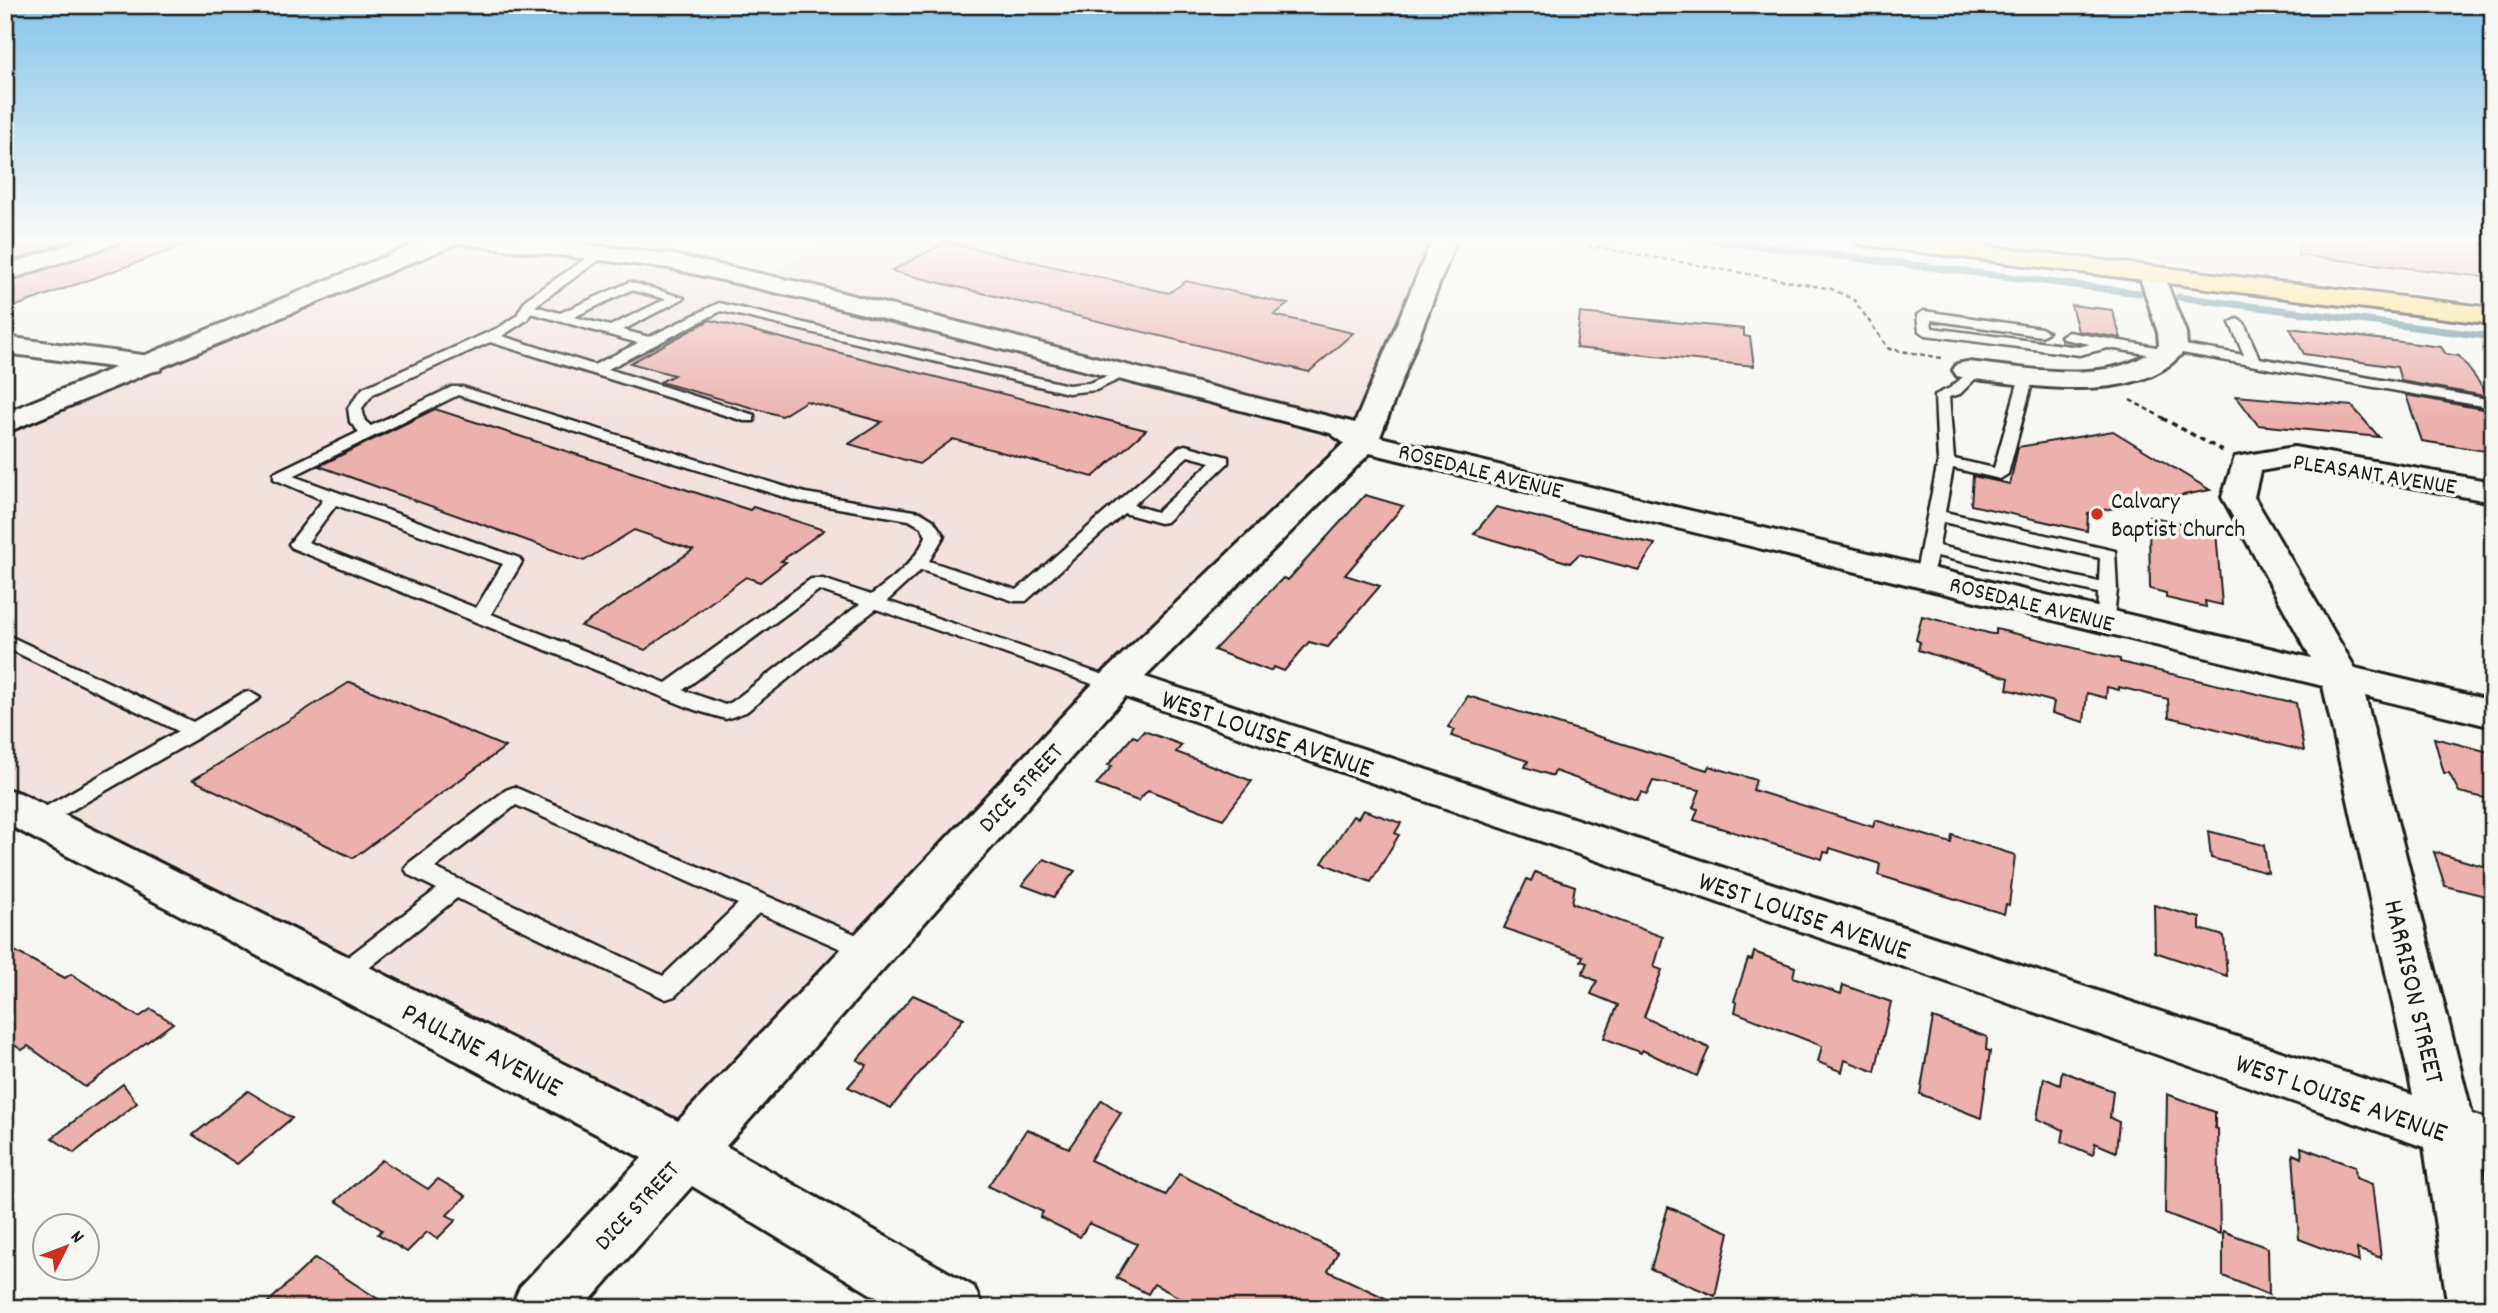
<svg xmlns="http://www.w3.org/2000/svg" width="2498" height="1313" viewBox="0 0 2498 1313" font-family="Dekko,sans-serif">
  <style>
    .built { fill: #f3e1dd }
    .lines { fill: none; stroke-linecap: round; stroke-linejoin: round }
    .stream { stroke: #619099; stroke-width: 7 }
    .building { fill: #ecb1ac; stroke: #1c1c1c; stroke-width: 2 }
    .service-casing { stroke: #1c1c1c; stroke-width: 5 }
    .minor-casing { stroke: #1c1c1c; stroke-width: 6 }
    .tertiary-casing { stroke: #1c1c1c; stroke-width: 6 }
    .primary-casing { stroke: #1c1c1c; stroke-width: 6 }
    .path-far1 { stroke: #1c1c1c; stroke-width: 2.5; stroke-dasharray: 5 3.5; stroke-linecap: butt }
    .path { stroke: #1c1c1c; stroke-width: 3.5; stroke-dasharray: 6 4.5; stroke-linecap: butt }
    .service { fill: #f6f6f2; fill-rule: evenodd }
    .minor { fill: #f6f6f2; fill-rule: evenodd }
    .tertiary { fill: #f6f6f2; fill-rule: evenodd }
    .primary { fill: #fbe080; fill-rule: evenodd }
    .poi-dot { fill: #c8321e; stroke: #f6f6f2; stroke-width: 2.5 }
    .labels { text-anchor: middle; stroke-width: 7; stroke-linejoin: round; paint-order: stroke }
    .street-label { font-size: 24px; fill: #1c1c1c; stroke: #f6f6f2 }
    .poi-label { font-size: 24px; fill: #1c1c1c; stroke: #f6f6f2; text-anchor: start }
    .near-street-label { font-size: 28px; fill: #1c1c1c; stroke: #f6f6f2 }
  </style>
  <rect width="100%" height="100%" fill="#f6f6f2"/>
  <filter id="ink" filterUnits="userSpaceOnUse"><feTurbulence type="fractalNoise" baseFrequency=".0143" numOctaves="2"/><feDisplacementMap in="SourceGraphic" scale="14" xChannelSelector="R" yChannelSelector="G"/><feConvolveMatrix kernelMatrix="1 2 1 2 8 2 1 2 1" color-interpolation-filters="sRGB"/></filter>
  <g filter="url(#ink)">
    <!-- built -->
    <g class="built">
      <polygon points="450,238 604,252 757,281 838,238 1445,238 1363,442 685,1152 5,804 5,424"/>
      <polygon points="1977,238 2493,238 2493,303"/>
    </g>
    <g class="lines">
      <!-- stream -->
      <g class="stream">
        <polyline points="1694,238 2139,293"/>
        <polyline points="2179,297 2493,337"/>
      </g>
    </g>
    <!-- building -->
    <g class="building">
      <polygon points="5,238 80,238 5,263"/>
      <polygon points="124,238 196,238 197,241 5,310 5,283 118,245"/>
      <polygon points="2299,238 2493,238 2493,278 2298,255"/>
      <polygon points="946,242 1169,293 1186,281 1288,304 1274,315 1353,333 1309,372 891,271"/>
      <polygon points="2071,305 2112,310 2121,338 2078,331"/>
      <polygon points="1580,313 1744,329 1744,336 1750,337 1754,366 1576,348"/>
      <polygon points="710,320 1146,430 1093,477 953,439 919,464 849,444 882,422 806,401 782,416 660,382 674,375 630,363"/>
      <polygon points="2290,328 2441,347 2446,354 2459,356 2490,397 2401,381 2397,367 2304,354"/>
      <polygon points="2406,395 2493,411 2493,452 2422,441"/>
      <polygon points="2236,396 2352,406 2379,437 2258,425"/>
      <polygon points="435,409 750,510 753,507 824,530 781,561 786,562 760,582 746,577 645,650 581,626 693,550 634,530 584,561 319,466"/>
      <polygon points="2113,431 2210,490 2088,513 2087,531 1971,505 1973,476 2010,484 2018,447"/>
      <polygon points="1365,495 1403,506 1345,575 1380,586 1328,647 1309,642 1284,671 1274,667 1270,671 1214,650 1283,578 1288,580"/>
      <polygon points="1496,507 1560,523 1655,544 1639,570 1579,554 1570,563 1474,534"/>
      <polygon points="2149,516 2216,531 2222,605 2205,601 2206,607 2166,598 2166,593 2150,589"/>
      <polygon points="1922,616 1992,634 1996,634 1996,629 2120,659 2120,662 2296,703 2304,751 2169,717 2168,699 2119,687 2119,690 2107,687 2106,698 2087,693 2084,722 2052,713 2054,702 2007,689 2009,678 1918,650 1920,642 1916,640"/>
      <polygon points="350,682 505,747 353,858 193,780"/>
      <polygon points="1468,696 1707,770 1709,766 1756,780 1753,790 1873,827 1875,820 1951,843 1952,835 2015,855 2009,905 2006,904 2004,914 1878,875 1880,864 1830,848 1829,853 1824,852 1822,859 1694,820 1698,809 1693,808 1700,790 1653,781 1647,794 1641,792 1637,800 1555,771 1553,776 1525,767 1528,761 1451,736 1455,730 1448,727"/>
      <polygon points="1144,731 1182,745 1176,752 1252,781 1223,819 1148,790 1138,801 1096,785 1112,766 1108,765 1133,736 1138,738"/>
      <polygon points="2434,738 2493,753 2493,800 2459,792 2449,773 2444,773"/>
      <polygon points="1363,810 1401,823 1395,833 1399,835 1371,882 1322,863 1353,816 1358,818"/>
      <polygon points="2208,831 2264,845 2268,873 2211,858"/>
      <polygon points="2434,852 2493,869 2493,898 2445,886"/>
      <polygon points="1044,859 1075,871 1054,897 1022,885"/>
      <polygon points="1535,872 1575,886 1572,903 1663,937 1654,967 1662,970 1644,1017 1709,1048 1697,1076 1642,1050 1641,1053 1604,1038 1618,1005 1591,994 1597,981 1582,974 1587,963 1581,961 1583,956 1504,928 1527,879 1531,881"/>
      <polygon points="2154,905 2200,918 2200,929 2224,936 2227,976 2155,952"/>
      <polygon points="5,946 65,978 71,974 139,1017 151,1009 173,1023 85,1087 28,1046 22,1050 5,1039"/>
      <polygon points="1754,952 1795,967 1793,977 1841,994 1843,985 1891,1002 1875,1072 1845,1060 1842,1072 1818,1062 1822,1046 1735,1012 1737,1003 1734,1001 1748,959 1752,960"/>
      <polygon points="913,995 964,1018 891,1108 848,1087 867,1065 857,1060"/>
      <polygon points="1933,1018 1987,1037 1986,1050 1990,1051 1981,1118 1920,1094"/>
      <polygon points="2062,1071 2113,1091 2110,1118 2119,1122 2116,1152 2095,1143 2093,1155 2062,1142 2064,1130 2037,1119 2044,1078 2060,1085"/>
      <polygon points="123,1084 137,1103 74,1153 52,1138"/>
      <polygon points="248,1091 292,1118 237,1164 193,1135"/>
      <polygon points="2167,1094 2215,1112 2215,1128 2218,1129 2220,1234 2165,1213"/>
      <polygon points="1102,1100 1121,1113 1090,1160 1166,1195 1179,1174 1338,1252 1328,1271 1406,1308 1199,1308 1154,1284 1148,1294 1116,1278 1137,1244 1089,1223 1080,1237 1040,1217 1043,1212 988,1186 1027,1129 1069,1148"/>
      <polygon points="2301,1147 2355,1167 2356,1178 2372,1184 2381,1258 2357,1249 2359,1262 2299,1239 2293,1154 2302,1158"/>
      <polygon points="382,1160 428,1189 438,1179 466,1196 447,1215 456,1220 437,1239 427,1232 407,1252 378,1234 382,1230 336,1201"/>
      <polygon points="1668,1207 1729,1232 1715,1296 1651,1269"/>
      <polygon points="2223,1231 2268,1248 2269,1295 2223,1276"/>
      <polygon points="315,1258 392,1308 262,1308"/>
    </g>
    <g class="lines">
      <defs>
        <g id="service">
          <path d="M600,249L610,252L535,306L560,313L630,282L684,298L623,330L649,337L719,303L1068,385L1089,383L1126,369L1133,373L1096,390L1068,393L721,311L608,369L754,415V421H744L490,342L373,394L362,408L365,421L371,426L452,387H462L805,493L920,512L933,520L944,536L929,561L1017,590L1179,447L1185,445L1228,457V463L1166,522L1160,523L1124,513L1026,601H1014L921,570L887,601L1121,681L1124,685L1121,689H1107L876,609L746,712L726,719L695,710L292,548L289,544L323,500L274,479V473L359,432L350,422L348,408L363,388L500,327L517,315L526,299ZM631,290L666,299L610,326L574,317ZM531,313L638,343L594,365L502,336L527,320ZM458,395L797,501L909,520L921,527L926,536C916,562 892,579 871,595L823,579H811L666,683L491,614L522,562L519,558L293,476ZM1188,456L1211,462L1157,512L1133,505ZM336,505L503,564L476,608L308,542ZM819,590L860,604L732,702L725,705L683,690Z"/>
          <polygon points="1924,311 2041,328 2048,332 2041,336 1931,320 1932,328 2079,347 2090,344 2063,339 2061,336 2068,332 2168,349 2168,344 2173,343 2244,355 2230,323 2237,319 2244,323 2259,358 2493,400 2493,408 2171,351 2171,356 2166,357 2108,348 2079,355 1926,335 1919,331 1917,315"/>
          <path d="M1975,367L1982,371L1980,374L1960,394L1949,397L1954,459L1994,468L2020,376L2027,372L2034,376L2008,474L2000,479L1953,468L1945,512L2115,551L2117,590L2113,625H2099L2097,621L2098,593L1937,556L1930,581L1924,582L1915,577L1938,462L1935,395L1950,388ZM1943,522L2100,558L2099,582L1939,546Z"/>
          <polygon points="5,634 193,722 243,693 250,692 260,698 201,736 39,829 31,827 28,821 31,815 178,731 5,647"/>
          <path d="M514,787L878,944L881,951L878,958L869,961L759,913L675,996L666,999L457,898L350,983L341,986L332,983L329,976L332,969L437,889L409,875L405,869L409,863L506,790ZM516,805L738,904L663,976L435,868Z"/>
        </g>
        <g id="minor">
          <polygon points="87,238 121,238 117,243 5,281 5,266"/>
          <path d="M458,238H529L669,254L807,284L1355,423L1433,238H1457L1380,437L2311,658L2222,497L2235,457L2294,447L2493,482V502L2294,465L2260,471L2254,497L2355,668L2493,701V727L2365,696L2472,1114L2493,1121V1171L2483,1168L2493,1217V1308H2448L2424,1147L1125,697L726,1146L974,1287L983,1308H894L692,1186L583,1308H511L520,1287L642,1158L5,823V789L20,793L678,1121L1104,672L1344,443L1330,433L805,299L669,268L470,245L462,243ZM1370,453L2323,686L2413,1095L1145,677Z"/>
          <path d="M2151,267L2160,269L2163,274L2186,333L2187,347C2144,408 2030,385 1967,378L1957,376L1953,370L1957,364L1967,362C2023,367 2115,388 2159,345L2158,333L2139,274L2142,269Z"/>
          <polygon points="5,337 150,356 160,358 164,364 160,370 150,372 5,353"/>
        </g>
        <polygon id="tertiary" points="430,238 462,238 458,243 5,433 5,413"/>
        <polygon id="primary" points="1853,238 1920,238 2493,308 2493,324 1865,245 1857,243"/>
      </defs>
      <!-- service casing -->
      <use href="#service" class="service-casing"/>
      <!-- minor casing -->
      <use href="#minor" class="minor-casing"/>
      <!-- tertiary casing -->
      <use href="#tertiary" class="tertiary-casing"/>
      <!-- primary casing -->
      <use href="#primary" class="primary-casing"/>
      <!-- path-far1 -->
      <g class="path-far1">
        <polyline points="1545,238 1832,289 1854,300 1889,349 1942,358"/>
        <polyline points="2130,400 2165,419"/>
      </g>
      <!-- path -->
      <polyline class="path" points="2162,418 2223,451"/>
      <!-- service -->
      <use href="#service" class="service"/>
      <!-- minor -->
      <use href="#minor" class="minor"/>
      <!-- tertiary -->
      <use href="#tertiary" class="tertiary"/>
      <!-- primary -->
      <use href="#primary" class="primary"/>
    </g>
  </g>
  <!-- sky -->
  <linearGradient id="sky" x2="0" y2="1"><stop stop-color="#84c4ea"/><stop offset="0.57" stop-color="#fbfbf9"/><stop offset="1" stop-color="#fbfbf9" stop-opacity="0"/></linearGradient>
  <rect width="2498" height="421" fill="url(#sky)"/>
  <!-- markers -->
  <circle class="poi-dot" cx="2097" cy="514" r="7"/>
  <g class="labels">
    <!-- street labels -->
    <g class="street-label">
      <text transform="translate(1481 470) rotate(14)" y="8">ROSEDALE AVENUE</text>
      <text transform="translate(2375 473) rotate(9)" y="8">PLEASANT AVENUE</text>
      <text transform="translate(2032 603) rotate(14)" y="8">ROSEDALE AVENUE</text>
      <text transform="translate(1020 787) rotate(-47)" y="8">DICE STREET</text>
      <text transform="translate(636 1205) rotate(-47)" y="8">DICE STREET</text>
    </g>
    <!-- poi labels -->
    <g class="poi-label">
      <text x="2111" y="508">Calvary<tspan x="2111" dy="28">Baptist Church</tspan></text>
    </g>
    <!-- near-street labels -->
    <g class="near-street-label">
      <text transform="translate(1268 732) rotate(19)" y="10">WEST LOUISE AVENUE</text>
      <text transform="translate(1805 914) rotate(19)" y="10">WEST LOUISE AVENUE</text>
      <text transform="translate(2416 991) rotate(77)" y="10">HARRISON STREET</text>
      <text transform="translate(483 1048) rotate(27)" y="10">PAULINE AVENUE</text>
      <text transform="translate(2342 1096) rotate(19)" y="10">WEST LOUISE AVENUE</text>
    </g>
  </g>
  <!-- margin -->
  <rect width="2498" height="1313" fill="none" stroke="#f6f6f2" stroke-width="28"/>
  <rect x="14" y="14" width="2470" height="1285" fill="none" stroke="#1c1c1c" stroke-width="2.5" filter="url(#ink)"/>
  <!-- north arrow -->
  <g transform="translate(66 1247) rotate(48)"><circle r="33" fill="#f6f6f2" stroke="#9f9f9c" stroke-width="2"/>
  <path d="M0-5L12 26L0 18L-12 26Z" fill="#c8321e"/>
  <text y="-10" font-size="19" font-weight="bold" text-anchor="middle" fill="#1c1c1c">N</text>
  </g>
</svg>
